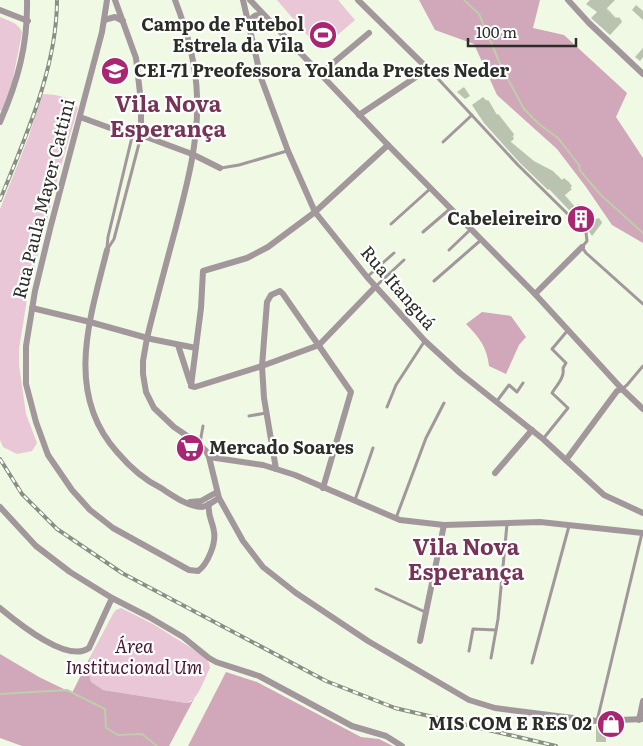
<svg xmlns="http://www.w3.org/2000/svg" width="643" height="746" viewBox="0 0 643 746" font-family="Literata,serif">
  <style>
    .green { fill: #e9c7d6 }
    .forest { fill: #d1a7ba }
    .shadow { fill: #0003 }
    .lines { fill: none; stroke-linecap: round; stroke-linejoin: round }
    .stream { stroke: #bdcea9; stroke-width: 2 }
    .building { fill: #b9c3af }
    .service { stroke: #a2989c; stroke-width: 3 }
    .minor { stroke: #a2989c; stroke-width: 6 }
    .rail-casing { stroke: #899081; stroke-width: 4 }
    .rail { stroke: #fff; stroke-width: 2; stroke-dasharray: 5.5; stroke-linecap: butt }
    .labels { text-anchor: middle; stroke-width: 4.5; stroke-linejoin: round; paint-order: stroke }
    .poi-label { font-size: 18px; font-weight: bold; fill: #2a2e26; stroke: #fff; text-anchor: end }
    .street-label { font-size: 18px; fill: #2a2e26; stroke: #fff }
    .park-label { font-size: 18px; font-style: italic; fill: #481531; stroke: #fff }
    .district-label { font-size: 22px; font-weight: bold; fill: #763557; stroke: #fff }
  </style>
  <rect width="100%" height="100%" fill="#eff9e4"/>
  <!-- green -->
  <g class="green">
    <polygon points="277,0 338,0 355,20 320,50"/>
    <path d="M0,17C9,21 19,23 22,33L12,83L2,111L0,110Z"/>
    <path d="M42,94C56,95 69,95 78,108L61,166L28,293L19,349V365L26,414L37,443L32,451L17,454L3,447L0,440V209L29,136Z"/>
    <path d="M121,608L153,624L204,656L209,663L210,668C204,679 198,701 186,703L103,690L91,683L88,670L90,657L113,614L116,610Z"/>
  </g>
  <!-- forest -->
  <g class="forest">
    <polygon points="419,0 540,0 533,28 564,35 627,93 616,117 643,158 643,243 612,225 586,187 557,149 497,95 474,44 435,30"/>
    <path d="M482,312L511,316L526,337L519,345L506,374L489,366C487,347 479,337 466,324Z"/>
    <polygon points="0,654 39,677 72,693 90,657 88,670 91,682 103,690 186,703 191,702 195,697 169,746 22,746 0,738"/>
    <polygon points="226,672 257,682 361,737 379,739 393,746 188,746"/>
  </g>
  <!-- shadow -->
  <g class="shadow">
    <polygon points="592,0 599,0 617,19 619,17 622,21 610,33"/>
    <polygon points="484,98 487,101 489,101 497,115 499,115 514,134 511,136 514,137 510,141 534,161 553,171 563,181 565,179 569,182 571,185 570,187 571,188 564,194 576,208 580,204 597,220 599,218 602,222 592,234 473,105"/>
    <polygon points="599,725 607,725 605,740 598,726"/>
  </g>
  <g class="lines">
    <!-- stream -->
    <g class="stream">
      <polyline points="464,0 479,14 501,66 524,109 539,124 558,138 579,165 580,170 587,179 601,195 643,233"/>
      <polyline points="0,694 67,690 105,709 106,728 118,735 142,734 157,746"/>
    </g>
  </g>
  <!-- building -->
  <g class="building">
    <polygon points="590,0 615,0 605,10 615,19 617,17 622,22 610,35 591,18 597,12 586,4"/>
    <polygon points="636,5 643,11 643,20 632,10"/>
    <polygon points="643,48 643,57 640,61 635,57"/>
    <polygon points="464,87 470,96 465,99 457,92"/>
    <polygon points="483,97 486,101 488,100 496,115 498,114 514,135 512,137 514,139 510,142 534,162 552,171 562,180 564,178 572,186 570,188 572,189 564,196 575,207 578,204 595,220 598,218 602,223 592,236 588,230 549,189 548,190 520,163 484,123 472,105"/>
    <rect x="596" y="726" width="10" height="16"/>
  </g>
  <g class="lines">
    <!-- service -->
    <g class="service">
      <polyline points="429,69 518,165 586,232 587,241 582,247 586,253 643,304"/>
      <polyline points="443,142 472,115"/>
      <polyline points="221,168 239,165 287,151"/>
      <polyline points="391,224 431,188"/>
      <polyline points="423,232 451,208"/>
      <polyline points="107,248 108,237 132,137"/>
      <polyline points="107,250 114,239 141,136"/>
      <polyline points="449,250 470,230"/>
      <polyline points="367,277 394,253"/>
      <polyline points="434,281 481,240"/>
      <polyline points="375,287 404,260"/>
      <polyline points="622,389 627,385 643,366"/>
      <polyline points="497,401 509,385 517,392 523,383"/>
      <polyline points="387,407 396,385 424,342"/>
      <polyline points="249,416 266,413"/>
      <path d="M543,439L568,408L552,393C557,385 565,377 563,368L566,363L552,349L568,330"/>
      <polyline points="200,443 203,426"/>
      <polyline points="355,500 373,448"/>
      <polyline points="396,518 426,438 444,403"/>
      <polyline points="376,589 425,612"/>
      <polyline points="469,651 473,629 496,630"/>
      <polyline points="491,658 498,619 507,524"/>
      <polyline points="532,663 569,526"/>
      <polyline points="597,721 642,533"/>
    </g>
    <!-- minor -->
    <g class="minor">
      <path d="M107,0L102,32L51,225L35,291L26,346V384L36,422L48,455L72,490L90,510L113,528L189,570L198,571C208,564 216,543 214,532C213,522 207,515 209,504"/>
      <polyline points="115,0 136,58 141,102 141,135 192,154 220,168"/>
      <path d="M175,0C187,31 196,63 197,96C199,140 187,185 176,227C166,264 156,301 147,338L143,361V374L146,392L154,408L174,427L199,444L206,451L209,457L219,498L243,541L263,567L296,593L368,641L469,700L495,708L597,721L643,719"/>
      <polyline points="243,0 261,78 288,151 315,212 367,277 425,341 460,373 543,439 604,495 643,513"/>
      <polyline points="250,0 388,145 535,294 622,389 643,409"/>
      <polyline points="358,0 428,69 359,115"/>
      <polyline points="568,0 589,23 643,74"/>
      <polyline points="0,10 28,21"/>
      <polyline points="104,20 115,17 123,21"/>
      <path d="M249,25C251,17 256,13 264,16"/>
      <polyline points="320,74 369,33"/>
      <polyline points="80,117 132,136"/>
      <path d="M0,122C18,81 28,44 27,0"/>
      <path d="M107,250C90,318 64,393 117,452C129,466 144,480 161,488C172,495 188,507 202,507C208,506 214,501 219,498"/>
      <polyline points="535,294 582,247"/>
      <polyline points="32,308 90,322 151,339 196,348"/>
      <polyline points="178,345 190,382"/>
      <polyline points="191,386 201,308 203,271 247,258 268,247 315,212 388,145"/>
      <polyline points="191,386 195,387 262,366 319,345 375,287"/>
      <polyline points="209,457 263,465 276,469 295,475 400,520 444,525 540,522 643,533"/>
      <polyline points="566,460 617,391 622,389"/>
      <polyline points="276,469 264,398 262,366 267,302 271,295 280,291 283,294 351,392 323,488"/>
      <polyline points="495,473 532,430"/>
      <polyline points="190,502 201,501 217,492"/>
      <polyline points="0,507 36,546 70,572 112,598 149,617 183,637 209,658 216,662 259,676 352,726 386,736 402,746"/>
      <path d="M0,608C17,622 67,664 89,648L112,598"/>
      <polyline points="420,641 444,525"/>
      <polyline points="639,720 643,701"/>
    </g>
    <defs>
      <g id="rail">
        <path d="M0,200C25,138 57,68 57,0"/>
        <polyline points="0,459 22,494 57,529 122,573 326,681 395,708 556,746"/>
      </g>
    </defs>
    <!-- rail casing -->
    <use href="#rail" class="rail-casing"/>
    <!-- rail -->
    <use href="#rail" class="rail"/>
  </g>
  <!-- icons -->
  <defs>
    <symbol id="stadium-disc" viewBox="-11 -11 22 22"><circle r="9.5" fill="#a92672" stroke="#fff"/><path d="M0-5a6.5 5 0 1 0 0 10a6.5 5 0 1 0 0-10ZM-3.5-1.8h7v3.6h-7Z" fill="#fff"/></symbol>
    <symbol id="school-disc" viewBox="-11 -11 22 22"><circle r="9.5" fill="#a92672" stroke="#fff"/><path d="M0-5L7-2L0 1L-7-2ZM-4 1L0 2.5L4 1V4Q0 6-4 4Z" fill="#fff"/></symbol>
    <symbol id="building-disc" viewBox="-11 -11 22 22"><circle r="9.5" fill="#a92672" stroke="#fff"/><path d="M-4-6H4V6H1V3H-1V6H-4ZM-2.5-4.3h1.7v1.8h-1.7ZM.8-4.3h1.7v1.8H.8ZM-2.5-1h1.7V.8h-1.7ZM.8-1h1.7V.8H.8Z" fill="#fff"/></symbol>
    <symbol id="supermarket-disc" viewBox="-11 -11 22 22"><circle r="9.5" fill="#a92672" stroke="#fff"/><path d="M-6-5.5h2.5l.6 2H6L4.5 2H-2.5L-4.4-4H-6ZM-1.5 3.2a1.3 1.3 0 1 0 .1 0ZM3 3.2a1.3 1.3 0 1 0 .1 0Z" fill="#fff"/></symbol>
    <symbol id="shop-disc" viewBox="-11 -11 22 22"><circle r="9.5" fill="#a92672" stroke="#fff"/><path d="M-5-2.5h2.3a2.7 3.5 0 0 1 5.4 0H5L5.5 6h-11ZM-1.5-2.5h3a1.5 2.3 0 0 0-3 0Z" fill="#fff"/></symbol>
  </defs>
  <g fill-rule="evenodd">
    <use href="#stadium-disc" x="307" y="19" width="32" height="32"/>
    <use href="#school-disc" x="99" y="55" width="32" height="32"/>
    <use href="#building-disc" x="565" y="203" width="32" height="32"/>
    <use href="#supermarket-disc" x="174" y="432" width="32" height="32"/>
    <use href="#shop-disc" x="595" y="708" width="32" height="32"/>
  </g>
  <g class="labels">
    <!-- poi labels -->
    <g class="poi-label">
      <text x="304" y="31">Campo de Futebol<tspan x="304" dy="21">Estrela da Vila</tspan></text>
      <text x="134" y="77" text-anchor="start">CEI-71 Preofessora Yolanda Prestes Neder</text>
      <text x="562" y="225">Cabeleireiro</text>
      <text x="209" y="454" text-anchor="start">Mercado Soares</text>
      <text x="592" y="730">MIS COM E RES 02</text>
    </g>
    <!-- street labels -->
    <g class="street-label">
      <text transform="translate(44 199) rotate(-76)" y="6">Rua Paula Mayer Cattini</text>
      <text transform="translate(398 288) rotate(49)" y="6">Rua Itanguá</text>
    </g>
    <!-- park labels -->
    <g class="park-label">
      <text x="134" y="653">Área<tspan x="134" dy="21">Institucional Um</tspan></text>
    </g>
    <!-- district labels -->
    <g class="district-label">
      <text x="168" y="112">Vila Nova<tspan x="168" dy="25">Esperança</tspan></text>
      <text x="466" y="555">Vila Nova<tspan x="466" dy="25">Esperança</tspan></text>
    </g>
  </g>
  <!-- scale -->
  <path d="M468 38v8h108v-8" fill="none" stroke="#2a2e26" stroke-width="2.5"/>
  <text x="476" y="38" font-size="15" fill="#2a2e26" stroke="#ffffff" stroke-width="4" paint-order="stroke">100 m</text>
</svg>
